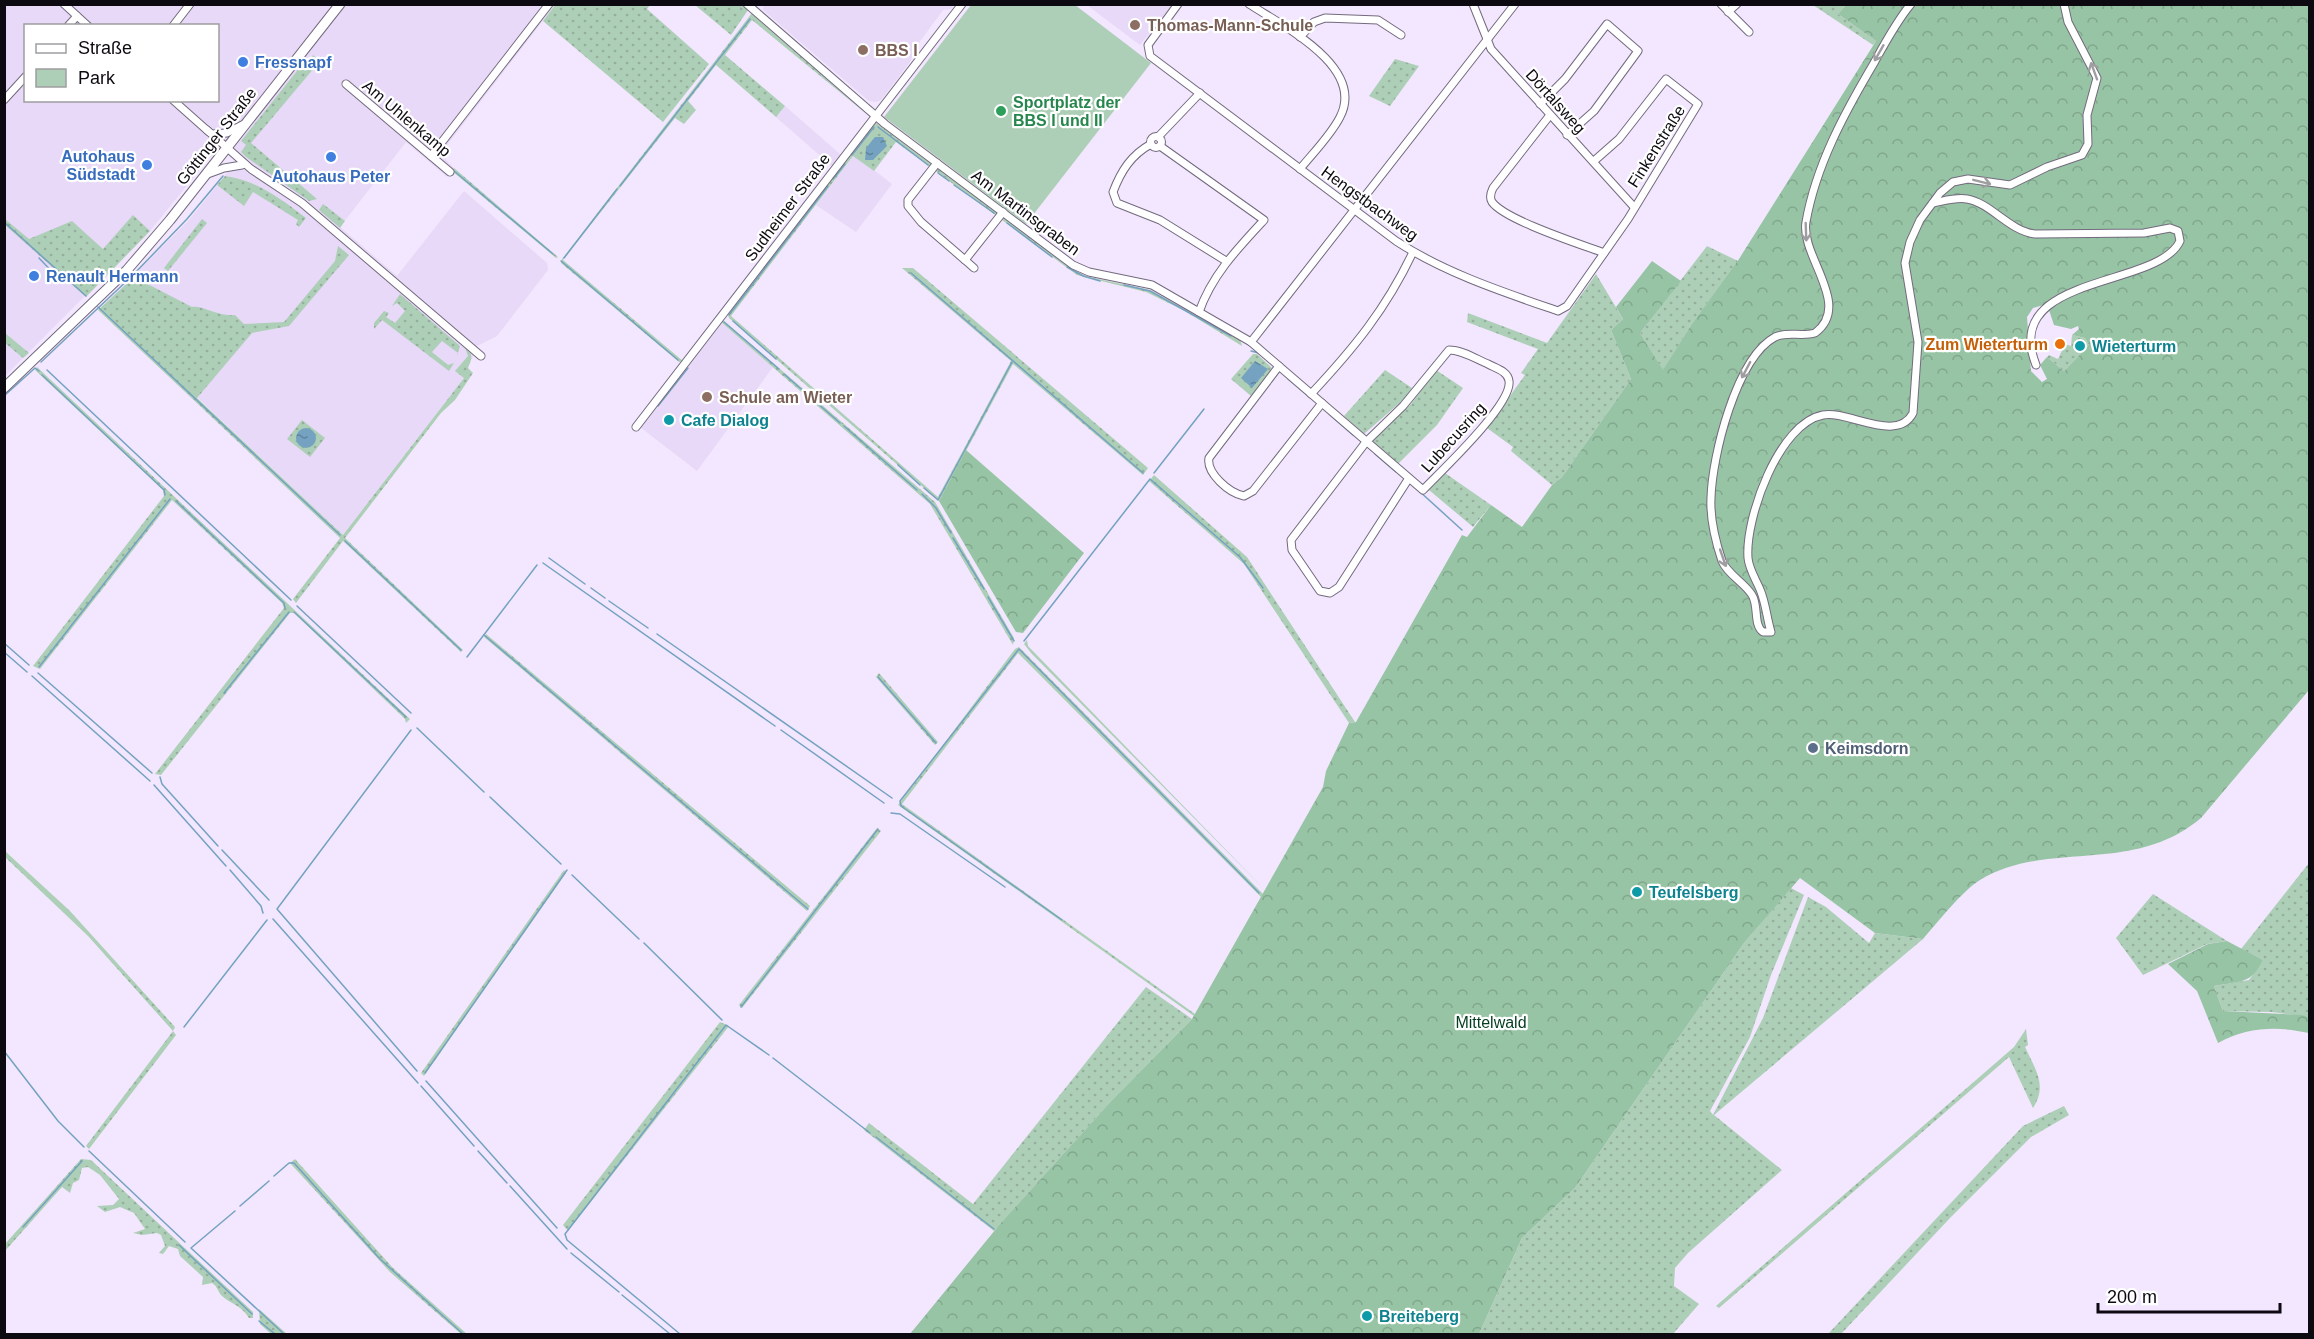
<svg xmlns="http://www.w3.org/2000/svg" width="2314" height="1339" viewBox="0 0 2314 1339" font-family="Arial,sans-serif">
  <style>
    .built { fill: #e7d9f7; fill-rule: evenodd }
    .green { fill: url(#green-dots) }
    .forest { fill: url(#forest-crowns); fill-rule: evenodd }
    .pitch { fill: #aecfb7 }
    .water { fill: url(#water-ripples) }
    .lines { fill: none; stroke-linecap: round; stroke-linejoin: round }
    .stream { stroke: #74a2c0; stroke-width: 1.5 }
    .street-casing { stroke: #736a7e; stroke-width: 9 }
    .secondary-casing { stroke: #736a7e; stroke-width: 11 }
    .street { stroke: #fff; stroke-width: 7 }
    .secondary { stroke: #fff; stroke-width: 9 }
    .oneway { stroke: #9e9da0 }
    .education-dot { fill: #8d6e63; stroke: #fff; stroke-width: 2 }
    .shop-dot { fill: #3f7fe0; stroke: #fff; stroke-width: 2 }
    .leisure-dot { fill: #2e9e5b; stroke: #fff; stroke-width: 2 }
    .food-dot { fill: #e8710a; stroke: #fff; stroke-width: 2 }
    .culture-dot { fill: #0f9aa8; stroke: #fff; stroke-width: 2 }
    .service-dot { fill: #5c6f8a; stroke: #fff; stroke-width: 2 }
    .labels { text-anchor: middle; stroke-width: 4.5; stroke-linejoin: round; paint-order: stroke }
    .education-label { font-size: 16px; font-weight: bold; fill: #785e54; stroke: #fff; text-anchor: start }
    .shop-label { font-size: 16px; font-weight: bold; fill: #366cbe; stroke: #fff; text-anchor: start }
    .street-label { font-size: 16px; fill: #0d0911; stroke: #fff }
    .leisure-label { font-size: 16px; font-weight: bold; fill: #27864d; stroke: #fff; text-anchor: start }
    .food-label { font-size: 16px; font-weight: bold; fill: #c56008; stroke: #fff; text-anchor: end }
    .culture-label { font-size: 16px; font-weight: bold; fill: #0d838f; stroke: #fff; text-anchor: start }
    .service-label { font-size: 16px; font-weight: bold; fill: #4e5e75; stroke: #fff; text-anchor: start }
    .park-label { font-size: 16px; fill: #033c1e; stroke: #fff }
  </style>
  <defs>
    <pattern id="green-dots" width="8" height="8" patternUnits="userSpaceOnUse" patternTransform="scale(1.5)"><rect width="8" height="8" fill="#aecfb7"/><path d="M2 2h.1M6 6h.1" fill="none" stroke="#94b09c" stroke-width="1.8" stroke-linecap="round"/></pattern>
    <pattern id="forest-crowns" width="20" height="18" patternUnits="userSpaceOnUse" patternTransform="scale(1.5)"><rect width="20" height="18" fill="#97c4a4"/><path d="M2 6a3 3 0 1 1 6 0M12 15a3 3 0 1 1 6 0" fill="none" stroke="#81a78c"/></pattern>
    <pattern id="water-ripples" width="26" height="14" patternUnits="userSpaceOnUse" patternTransform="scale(1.5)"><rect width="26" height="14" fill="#74a2c0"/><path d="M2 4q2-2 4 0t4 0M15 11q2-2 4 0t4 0" fill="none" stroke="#5e829b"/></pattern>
  </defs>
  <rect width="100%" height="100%" fill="#f2e7fe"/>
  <!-- built -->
  <g class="built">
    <polygon points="764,4 954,5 951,9 943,10 918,44 910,62 881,100 876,102 869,101 763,10"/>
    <path d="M4,5H555L444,149L446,160L454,168L447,177L406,142L340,227L397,276L464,191L547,263L548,270L497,336L477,346L472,359L456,371L464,378L343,535L102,307L189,220L237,160L224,145L210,157L150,231L5,376ZM26,26H218V100H26Z"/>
    <polygon points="1087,5 1172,5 1140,45"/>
    <polygon points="785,106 841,155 832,166 776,117"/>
    <polygon points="854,155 892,184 856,232 816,205"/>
    <polygon points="721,322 773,367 697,471 640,427"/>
  </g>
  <!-- green -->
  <g class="green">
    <polygon points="555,5 650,5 647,9 709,64 663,122 543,21"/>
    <polygon points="695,5 742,5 748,10 731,35"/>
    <polygon points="1813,5 1846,5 1838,14 1876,41 1873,45"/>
    <polygon points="752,13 869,116 752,20 725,55 785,106 776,117 716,65 688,101 696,110 684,124 675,118 563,260 683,361 679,362 561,263 562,259"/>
    <polygon points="313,55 320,61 251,143 317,199 309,201 246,157 241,152 246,145 241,141 304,62 307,64"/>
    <polygon points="1395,59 1419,66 1390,106 1369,96"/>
    <polygon points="875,122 1075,271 1089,277 1150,290 1240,339 1242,346 1183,310 1146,292 1077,275 896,142 874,171 853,156 731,316 938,497 1011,361 902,268 913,268 1148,468 1143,475 1013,364 939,501 729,318 728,314"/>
    <polygon points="454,168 558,257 556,258 452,171"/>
    <path d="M225,176C256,180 281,199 306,218L299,227L296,224L298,220L253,192L244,206L217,185Z"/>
    <polygon points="323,204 345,221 340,228 319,210"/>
    <polygon points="133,215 150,231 86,297 5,225 5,219 29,239 72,221 103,249"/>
    <polygon points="202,219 207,223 168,271 164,268"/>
    <path d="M338,246L349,255L289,326L252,333L197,398L343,535L464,378L455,371L468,356L465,347C474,355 472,358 468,368L473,373L455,400L441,413L345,538L463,650L461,652L343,541L296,603L293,599L340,538L98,310L134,277L192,307C202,305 219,317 235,315L244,324L284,322L335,261Z"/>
    <polygon points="1707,246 1738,261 1691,325 1663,371 1640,333"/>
    <polygon points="1596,274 1623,319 1611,330 1631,379 1562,477 1552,485 1511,451 1513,447 1487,428 1525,375 1521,373 1538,349 1467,322 1468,313 1547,343"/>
    <polygon points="400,294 460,346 456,358 458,353 442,341 432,352 448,365 454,363 449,371 382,320 374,329 374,323 384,311 389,313 386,317 395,323 405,311 397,303 392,306"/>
    <polygon points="723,320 935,502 1014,638 1013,645 930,504 721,322"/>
    <polygon points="4,333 5,333 29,353 23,358 5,343"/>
    <polygon points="2072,335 2085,338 2089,345 2064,371 2047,357 2049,355 2058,359 2065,344 2071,346"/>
    <polygon points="1253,354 1257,354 1272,368 1251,396 1231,379"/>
    <polygon points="37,367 410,719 406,723 405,719 294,613 290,613 161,775 155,774 284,608 282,603 172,500 40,669 33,666 164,496 163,490 35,370"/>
    <polygon points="1385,370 1412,388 1404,399 1364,434 1344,416"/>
    <polygon points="1436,370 1463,388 1437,425 1398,464 1374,444 1373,439 1411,404"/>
    <polygon points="302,420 325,438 310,457 287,439"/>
    <polygon points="1445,473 1491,505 1473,527 1429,490"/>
    <polygon points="1154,475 1247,557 1355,722 1349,723 1345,717 1244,564 1149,481"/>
    <polygon points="486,634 810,906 807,911 484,637"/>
    <polygon points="1027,640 1028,646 1265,890 1032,654 1024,644"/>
    <polygon points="1019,647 1263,894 1261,897 1018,653 902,804 1195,1014 1194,1016 898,805 1015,649"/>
    <polygon points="879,673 938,742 935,745 876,677"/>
    <polygon points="877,828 881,831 742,1008 739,1005"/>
    <polygon points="5,851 70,911 175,1027 173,1031 176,1035 89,1149 86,1146 173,1031 88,936 5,857"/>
    <polygon points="2309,863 2309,1017 2272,1012 2223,1011 2214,986 2249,980 2263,960 2241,949"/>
    <polygon points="564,870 566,873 424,1076 421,1073"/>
    <polygon points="1791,888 1804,895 1771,975 1750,1037 1710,1111 1713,1115 1763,1018 1808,897 1826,907 1869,943 1875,933 1923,939 1714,1115 1782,1170 1688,1253 1675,1268 1674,1286 1699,1304 1673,1334 1479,1334 1522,1238 1575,1188 1744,943"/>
    <polygon points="2153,894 2227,941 2207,944 2143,975 2116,938"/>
    <polygon points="1146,987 1192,1019 1112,1100 994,1231 864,1130 869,1123 973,1204"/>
    <polygon points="720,1022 729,1026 568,1231 563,1225"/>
    <path d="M2026,1029L2028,1045L2025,1047C2035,1069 2048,1085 2033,1108L2009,1057L1719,1308L1716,1306L2014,1047Z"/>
    <polygon points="2064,1106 2069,1115 2031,1137 1950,1218 1841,1334 1828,1334 2023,1126"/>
    <path d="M81,1159L91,1160L253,1312V1318H249C240,1304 230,1304 221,1295C217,1290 218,1287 212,1283L202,1285L203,1277L180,1256L178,1249L169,1246L163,1254L159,1253L165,1246L161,1235L157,1233L142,1235L133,1233L145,1229L134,1213L120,1207L105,1212L97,1206L113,1205L119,1199L100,1175L88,1167L82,1168L79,1180L73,1183L70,1193L62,1187L5,1251V1244Z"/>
    <polygon points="295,1159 393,1268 467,1334 461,1334 390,1272 290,1163"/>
    <polygon points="259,1309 287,1334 271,1334 260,1324"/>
  </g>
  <!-- forest -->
  <g class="forest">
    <path d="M1846,5H2309V690L2201,818C2132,876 2048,839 1980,880C1963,890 1937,923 1923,939L1875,933L1800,878L1744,943L1575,1188L1522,1238L1479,1334H910L1000,1224L1112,1100L1192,1019L1323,787L1326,771L1349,723L1356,722L1462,535L1467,537L1491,505L1522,527L1552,485L1562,477L1631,379L1611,330L1623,319L1616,307L1652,261L1681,281L1640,333L1663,370L1691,325L1739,259L1876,41L1838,14ZM2047,304L2054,325L2071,329L2078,326L2079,329L2072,335L2085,338L2089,345L2064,371L2047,357L2040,365L2047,379L2042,382L2031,371L2027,317L2033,308Z"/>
    <polygon points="966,450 1084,553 1023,633 1016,632 939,501"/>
    <path d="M2227,941L2263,960C2251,985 2239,981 2214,986L2223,1011L2302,1015L2309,1017V1033C2278,1026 2247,1027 2218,1043L2197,991L2168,964L2208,944Z"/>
  </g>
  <!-- pitch -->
  <polygon class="pitch" points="971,5 1075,5 1151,63 1026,224 884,117"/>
  <!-- water -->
  <g class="water">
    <polygon points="875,137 883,137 887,146 873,160 865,160 866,148"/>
    <polygon points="1255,361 1268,369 1252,388 1241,378"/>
    <circle cx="306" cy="438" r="10"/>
  </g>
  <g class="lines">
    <!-- stream -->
    <g class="stream">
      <polyline points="878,127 928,165"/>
      <polyline points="852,155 874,127"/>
      <polyline points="454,171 553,254"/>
      <polyline points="938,173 949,181"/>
      <polyline points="833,179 845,164"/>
      <polyline points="954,185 994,213"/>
      <polyline points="620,186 750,19"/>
      <polyline points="4,222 86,296"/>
      <polyline points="1007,223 1052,257"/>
      <polyline points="39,258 60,280"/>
      <polyline points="564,258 617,189"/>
      <polyline points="561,261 678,360"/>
      <polyline points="1067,267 1083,276 1100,281"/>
      <polyline points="911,273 1143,473"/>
      <polyline points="1124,285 1150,291 1231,336"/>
      <polyline points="98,307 340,535"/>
      <polyline points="729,315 828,186"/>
      <polyline points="733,321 776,359"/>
      <polyline points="724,322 779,369"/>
      <polyline points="1251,351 1259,353"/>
      <polyline points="41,362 132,276 187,219 223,176"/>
      <polyline points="47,370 291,600"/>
      <polyline points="784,374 840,423"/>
      <polyline points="42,375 164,490 165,495"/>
      <polyline points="1288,379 1307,395"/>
      <polyline points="4,396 35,368 39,371"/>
      <polyline points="658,406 688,368"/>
      <polyline points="1330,415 1353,435"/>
      <polyline points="844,426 917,490"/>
      <polyline points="1375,454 1396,472"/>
      <polyline points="898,465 920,485"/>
      <polyline points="1154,473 1204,409"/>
      <polyline points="924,488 938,500 1012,362"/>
      <polyline points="1418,490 1462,530"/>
      <polyline points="922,494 936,508 951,533"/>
      <polyline points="176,501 284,603 285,608"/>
      <polyline points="953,538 984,589"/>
      <polyline points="345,541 461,650"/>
      <polyline points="549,558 585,584"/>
      <polyline points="543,563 775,726"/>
      <polyline points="591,588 605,598"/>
      <polyline points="988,597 1014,641"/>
      <polyline points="609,601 648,628"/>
      <polyline points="297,606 411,713"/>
      <polyline points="294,612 406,717"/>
      <polyline points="657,634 892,798"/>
      <polyline points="484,635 808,909"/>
      <polyline points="1024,641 1150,479 1240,557 1263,588"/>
      <polyline points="4,643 29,665"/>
      <polyline points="4,652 27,672"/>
      <polyline points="467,657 537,565"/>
      <polyline points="39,667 170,499"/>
      <polyline points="38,673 152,773"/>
      <polyline points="32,676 150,781"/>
      <polyline points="878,677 936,743"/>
      <polyline points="224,693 289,612"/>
      <polyline points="417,728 484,792"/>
      <polyline points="411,730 277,909 417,1071"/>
      <polyline points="781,730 884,803"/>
      <polyline points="160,777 162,784 218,846"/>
      <polyline points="154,785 226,866"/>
      <polyline points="490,797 561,864"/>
      <polyline points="891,813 900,814 1005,887"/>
      <polyline points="222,850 269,900"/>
      <polyline points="230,870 261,906 263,913"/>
      <polyline points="572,875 639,939"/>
      <polyline points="273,919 418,1083"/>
      <polyline points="1062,920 901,806 900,801 1019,649 1259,893"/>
      <polyline points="644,943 722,1020"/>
      <polyline points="741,1007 878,829"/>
      <polyline points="184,1027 267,920"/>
      <polyline points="4,1051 58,1121 84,1147"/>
      <polyline points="773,1058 870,1133"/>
      <polyline points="425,1073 567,870"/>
      <polyline points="426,1081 557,1228"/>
      <polyline points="421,1086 474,1146"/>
      <polyline points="876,1137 994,1229"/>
      <polyline points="89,1151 185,1242"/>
      <polyline points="478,1151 507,1183"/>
      <polyline points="274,1176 289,1163 294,1163 380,1259 463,1334"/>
      <polyline points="510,1186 567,1249"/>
      <polyline points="240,1206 269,1181"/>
      <polyline points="235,1211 191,1248 284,1334"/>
      <polyline points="23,1227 82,1161"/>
      <polyline points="179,1245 252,1314"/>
      <polyline points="571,1253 619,1292"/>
      <polyline points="622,1295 670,1334"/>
      <polyline points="259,1321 275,1334"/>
      <polyline points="680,1334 567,1240 565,1234 726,1025 769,1055"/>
    </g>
    <defs>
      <g id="street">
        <polyline points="64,4 88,26"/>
        <path d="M747,4L885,124L1073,265L1089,272L1152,285L1251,342L1423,490C1440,472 1513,404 1509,381C1508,371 1495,368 1488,364C1476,359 1462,350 1449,350L1403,406L1366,442L1291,540L1292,550L1320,591L1330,593L1339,587L1409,478"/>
        <path d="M1178,4L1148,45L1150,56L1396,241C1445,273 1503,292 1558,311L1567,306L1628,219L1698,104L1666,79L1619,139L1594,161"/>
        <path d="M1249,4C1283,26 1366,67 1340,117C1331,135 1313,153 1300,169"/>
        <polyline points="1473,4 1491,49 1634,207"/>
        <polyline points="1721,4 1749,32"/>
        <path d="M1911,4C1896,22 1885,43 1874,63C1845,112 1816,165 1806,222C1800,256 1853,305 1815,333C1801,337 1787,331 1775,337C1736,358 1712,457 1711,498C1710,517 1716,543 1722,561C1728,575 1744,582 1752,595C1759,606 1753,625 1763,632H1771C1767,619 1766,605 1761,592C1757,581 1749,570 1748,558C1745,518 1779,423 1823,415C1848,410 1897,444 1913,413L1918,342L1905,263L1910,242L1920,220L1940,193L1953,182L1968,179L2010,185L2047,167L2082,155L2088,144L2087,115L2097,78L2068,22L2064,4"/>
        <polyline points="1728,12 1737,4"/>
        <polyline points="68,26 77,16"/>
        <polyline points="173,26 190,4"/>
        <polyline points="1300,37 1314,22 1325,18 1378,20 1401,35"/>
        <polyline points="346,84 450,172"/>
        <polyline points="4,100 26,76"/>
        <polyline points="173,100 209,132"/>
        <polyline points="1540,104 1565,79 1607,24 1638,51 1594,111 1567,135"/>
        <path d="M1550,115L1493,188C1491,192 1489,197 1492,202C1505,220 1580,244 1604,253"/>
        <polyline points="207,130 251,169 302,203 481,356"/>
        <polyline points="213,134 227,133 242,125"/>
        <circle cx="1156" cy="142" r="5.5"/>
        <polyline points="1158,137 1200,93"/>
        <path d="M1151,144C1131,155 1121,171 1113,192L1117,203L1160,220L1226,261"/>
        <path d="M1160,146L1264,220C1238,248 1212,275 1199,312"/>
        <polyline points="431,156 549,4"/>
        <polyline points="937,163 908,200 908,206 921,222 965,260 1003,212"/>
        <polyline points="205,175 224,168 242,165"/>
        <path d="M1933,203C1944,201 1956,197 1967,199C1991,203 2009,231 2035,234L2144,233L2170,228L2178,231L2180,241C2158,289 2000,273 2036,365"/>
        <polyline points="965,260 974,268"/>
        <polyline points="1251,342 1515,4"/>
        <path d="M1279,366L1209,458C1206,473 1229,493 1244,496L1253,491L1322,403"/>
        <path d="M1311,394C1354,348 1386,309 1413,252"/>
        <polyline points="636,427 962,4"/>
      </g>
      <polyline id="secondary" points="4,388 127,270 170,220 340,4"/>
    </defs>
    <!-- street casing -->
    <use href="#street" class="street-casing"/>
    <!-- secondary casing -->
    <use href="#secondary" class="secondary-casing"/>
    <!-- street -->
    <use href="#street" class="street"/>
    <!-- secondary -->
    <use href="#secondary" class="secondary"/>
  </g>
  <!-- one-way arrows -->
  <defs><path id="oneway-shaft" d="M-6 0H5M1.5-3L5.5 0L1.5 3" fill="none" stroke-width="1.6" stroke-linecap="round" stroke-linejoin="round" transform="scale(1.5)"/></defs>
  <g class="oneway">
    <use href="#oneway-shaft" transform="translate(1879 53) rotate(120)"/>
    <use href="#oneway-shaft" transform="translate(2094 71) rotate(-110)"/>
    <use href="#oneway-shaft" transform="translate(1982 182) rotate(14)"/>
    <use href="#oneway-shaft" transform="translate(1806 232) rotate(88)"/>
    <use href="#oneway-shaft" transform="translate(1746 370) rotate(118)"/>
    <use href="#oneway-shaft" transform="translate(1723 558) rotate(71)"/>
  </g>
  <!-- markers -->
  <g class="education-dot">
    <circle cx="1135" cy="25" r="6"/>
    <circle cx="863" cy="50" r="6"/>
    <circle cx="707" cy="397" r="6"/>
  </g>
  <g class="shop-dot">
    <circle cx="243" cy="62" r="6"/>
    <circle cx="331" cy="157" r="6"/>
    <circle cx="147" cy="165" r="6"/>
    <circle cx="34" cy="276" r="6"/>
  </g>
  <circle class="leisure-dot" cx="1001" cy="111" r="6"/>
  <circle class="food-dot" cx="2060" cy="344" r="6"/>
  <g class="culture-dot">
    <circle cx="2080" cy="346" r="6"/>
    <circle cx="669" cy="420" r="6"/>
    <circle cx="1637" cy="892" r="6"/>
    <circle cx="1367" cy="1316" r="6"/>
  </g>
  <circle class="service-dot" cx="1813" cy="748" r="6"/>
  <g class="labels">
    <!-- education labels -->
    <g class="education-label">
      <text x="1147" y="31">Thomas-Mann-Schule</text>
      <text x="875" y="56">BBS I</text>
      <text x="719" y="403">Schule am Wieter</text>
    </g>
    <!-- shop labels -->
    <g class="shop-label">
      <text x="255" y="68">Fressnapf</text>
      <text x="135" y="162" text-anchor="end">Autohaus<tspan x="135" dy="18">Südstadt</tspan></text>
      <text x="331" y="182" text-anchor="middle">Autohaus Peter</text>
      <text x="46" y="282">Renault Hermann</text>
    </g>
    <!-- street labels -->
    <g class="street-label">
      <text transform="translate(1556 101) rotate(48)" y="6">Dörtalsweg</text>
      <text transform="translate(407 118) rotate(40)" y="6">Am Uhlenkamp</text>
      <text transform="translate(216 136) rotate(-52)" y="6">Göttinger Straße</text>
      <text transform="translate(1656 146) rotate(-58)" y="6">Finkenstraße</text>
      <text transform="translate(1370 203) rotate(36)" y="6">Hengstbachweg</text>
      <text transform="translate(787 207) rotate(-53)" y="6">Sudheimer Straße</text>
      <text transform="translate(1026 212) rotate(37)" y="6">Am Martinsgraben</text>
      <text transform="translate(1453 437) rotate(-48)" y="6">Lubecusring</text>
    </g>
    <!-- leisure labels -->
    <g class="leisure-label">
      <text x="1013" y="108">Sportplatz der<tspan x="1013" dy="18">BBS I und II</tspan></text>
    </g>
    <!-- food labels -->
    <g class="food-label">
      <text x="2048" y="350">Zum Wieterturm</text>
    </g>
    <!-- culture labels -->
    <g class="culture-label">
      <text x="2092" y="352">Wieterturm</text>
      <text x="681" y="426">Cafe Dialog</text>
      <text x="1649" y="898">Teufelsberg</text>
      <text x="1379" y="1322">Breiteberg</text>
    </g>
    <!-- service labels -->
    <g class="service-label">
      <text x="1825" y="754">Keimsdorn</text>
    </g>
    <!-- park labels -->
    <g class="park-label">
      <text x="1491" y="1028">Mittelwald</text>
    </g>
  </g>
  <!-- border -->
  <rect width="2314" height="1339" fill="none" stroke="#0d0911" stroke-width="12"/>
  <!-- legend -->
  <rect x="24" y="24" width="195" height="78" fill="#ffffff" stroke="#9e9da0" stroke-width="1.5"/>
  <rect x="36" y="44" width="30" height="9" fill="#ffffff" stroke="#9e9da0" stroke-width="1.5"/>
  <text x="78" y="54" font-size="18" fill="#0d0911">Straße</text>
  <rect x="36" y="69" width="30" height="18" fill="#aecfb7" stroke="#9e9da0" stroke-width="1.5"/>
  <text x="78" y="84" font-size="18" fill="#0d0911">Park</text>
  <!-- scale -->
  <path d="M2098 1303v9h182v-9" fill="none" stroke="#0d0911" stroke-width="3"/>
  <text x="2107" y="1303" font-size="18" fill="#0d0911" stroke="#ffffff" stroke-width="4.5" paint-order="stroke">200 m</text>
</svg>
